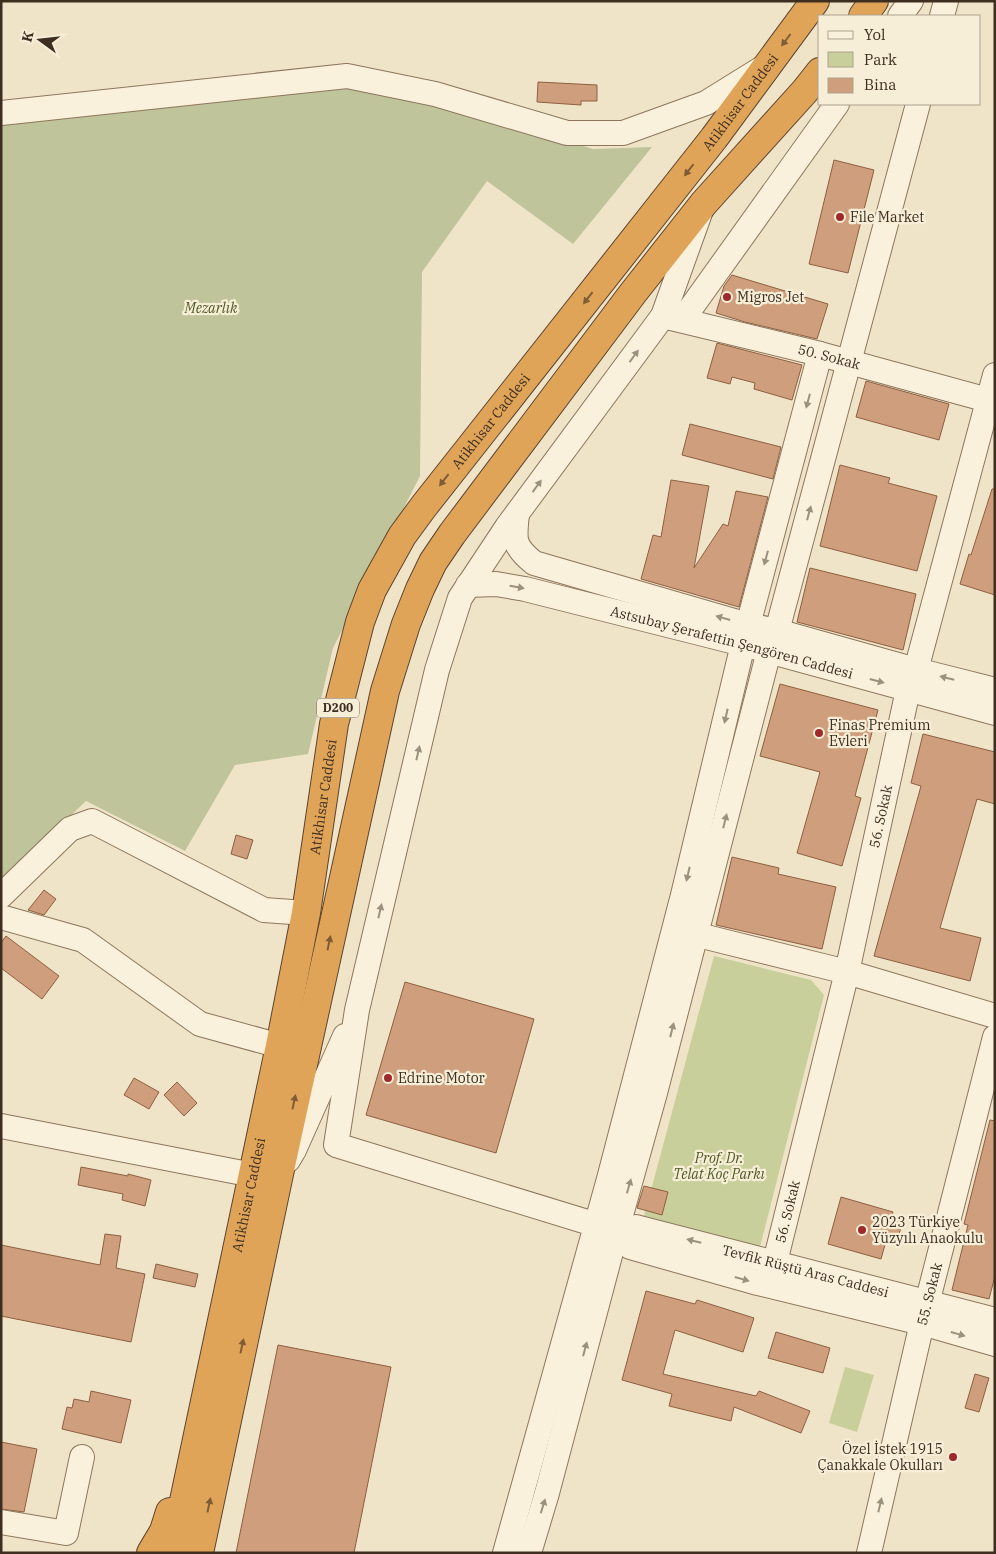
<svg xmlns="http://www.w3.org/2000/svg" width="996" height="1554" viewBox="0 0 996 1554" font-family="'IBM Plex Serif',serif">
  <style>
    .green { fill: #c9cf9b }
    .cemetery { fill: #bfc49a }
    .building { fill: #cf9f7d; stroke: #8d5f41 }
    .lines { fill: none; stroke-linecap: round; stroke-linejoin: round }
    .minor-casing { stroke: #8d765c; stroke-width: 26 }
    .highway-casing { stroke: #5b4430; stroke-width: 30 }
    .minor { stroke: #faf1dc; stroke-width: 24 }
    .highway { stroke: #e0a458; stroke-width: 28 }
    .oneway { fill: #7e5d36 }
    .oneway2 { fill: #9c907e }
    .poi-dot { fill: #9e2a2b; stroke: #f7eed8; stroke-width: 2 }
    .labels { text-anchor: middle; stroke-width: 4.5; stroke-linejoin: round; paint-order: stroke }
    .shield { fill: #f7eed8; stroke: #756857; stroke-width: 1 }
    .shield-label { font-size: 12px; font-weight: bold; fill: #3d2e20 }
    .street-label { font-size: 14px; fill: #3d2e20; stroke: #f7eed8 }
    .poi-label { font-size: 14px; fill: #3d2e20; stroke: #f7eed8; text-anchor: start }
    .park-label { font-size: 14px; font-style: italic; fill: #4d5a26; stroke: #f7eed8 }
  </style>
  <rect width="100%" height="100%" fill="#f0e4c8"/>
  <!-- green -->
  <g class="green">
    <polygon points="714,956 811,980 824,995 760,1247 644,1216"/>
    <polygon points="845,1367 874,1375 857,1432 829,1423"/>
  </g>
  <!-- cemetery -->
  <polygon class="cemetery" points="337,81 383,86 593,149 652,147 573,244 487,181 422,272 420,476 333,648 308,754 235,765 185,851 86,801 1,882 1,120"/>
  <!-- building -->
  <g class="building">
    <polygon points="538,82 597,85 597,101 581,101 581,105 537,102"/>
    <polygon points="834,160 874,170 848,273 809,264"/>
    <polygon points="732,275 828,304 817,339 745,322 716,313 724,286"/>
    <polygon points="717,343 802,365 792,400 754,389 755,383 732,377 730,384 707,378"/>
    <polygon points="866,381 949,404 939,440 856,417"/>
    <polygon points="690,424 781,447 773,479 682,455"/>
    <polygon points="840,465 890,478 888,483 937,496 917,571 820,546"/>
    <polygon points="671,480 709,486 694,568 723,524 728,526 736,491 768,497 739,607 641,579 653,535 661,537"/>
    <polygon points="992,489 995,489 995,595 960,584 969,554 971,555"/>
    <polygon points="810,568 916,594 903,650 797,622"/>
    <polygon points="780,684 878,710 855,796 861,798 842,866 797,853 820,772 760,756"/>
    <polygon points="923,734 995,752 995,804 977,799 940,928 981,938 970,981 874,956 921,786 911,783"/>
    <polygon points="236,835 253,840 247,859 231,854"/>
    <polygon points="732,857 779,868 778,874 836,887 822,949 716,925"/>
    <polygon points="44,890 56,899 44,915 28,910"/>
    <polygon points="6,936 59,976 42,999 1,968 1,943"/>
    <polygon points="405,982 534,1019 496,1153 366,1115"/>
    <polygon points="134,1078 159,1092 149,1109 124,1095"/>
    <polygon points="177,1082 197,1103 184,1116 164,1095"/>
    <polygon points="990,1120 995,1121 995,1276 989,1299 952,1290 968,1225 964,1224"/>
    <polygon points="81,1167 128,1176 128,1174 151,1180 145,1206 122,1200 123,1194 78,1185"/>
    <polygon points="644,1186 668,1192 662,1215 637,1208"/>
    <polygon points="841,1197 893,1212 892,1216 904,1219 898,1237 888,1234 881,1259 828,1244"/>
    <polygon points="105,1234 121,1236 116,1268 145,1274 131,1342 1,1316 1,1245 100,1265"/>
    <polygon points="156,1264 198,1274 195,1287 153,1278"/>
    <polygon points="646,1291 695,1304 697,1300 754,1318 743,1352 675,1330 663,1374 756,1396 759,1391 810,1411 801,1433 734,1407 731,1421 669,1406 672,1394 622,1380"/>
    <polygon points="776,1332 830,1348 823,1373 768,1358"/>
    <polygon points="278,1345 391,1367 354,1553 236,1553"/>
    <polygon points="975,1374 989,1378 979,1412 965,1408"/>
    <polygon points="91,1391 131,1400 121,1443 62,1429 67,1407 72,1408 74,1399 89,1402"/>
    <polygon points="1,1442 37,1449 24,1512 1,1509"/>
  </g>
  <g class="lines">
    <defs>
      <g id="minor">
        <polyline points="900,16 911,1"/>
        <polyline points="942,16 946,1"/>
        <polyline points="1,113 347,76 435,94 567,133 623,133 706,103 764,67"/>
        <path id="s1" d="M663,316L820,354L995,402"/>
        <polyline points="683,319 837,104"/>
        <path d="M517,514C514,540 513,546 534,563L748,625L777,631L916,670L995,690"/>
        <path id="s2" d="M468,585L496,584L525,589L743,644L995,713"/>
        <polyline points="1,896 70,829 92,821 264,910 306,913"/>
        <polyline points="1,917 83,940 200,1024 280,1046"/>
        <polyline points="682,931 847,972 995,1016"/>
        <polyline points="1,1126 253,1175"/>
        <polyline points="288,1160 294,1150 345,1036"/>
        <polyline points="597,1225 336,1145 357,1010 437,670 460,598 507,527 663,316 700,213"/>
        <polyline points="616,1233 630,1247 754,1282 922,1323 995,1344"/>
        <path id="s3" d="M616,1233L636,1227L995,1320"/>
        <path id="s4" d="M775,1262L847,972L908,690L916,670L995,375"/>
        <polyline points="1,1522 66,1533 82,1457"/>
        <polyline points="505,1553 609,1179 683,895 743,644 820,354"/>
        <polyline points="529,1553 547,1493 616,1233 655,1093 769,651 777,631 918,104"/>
        <path id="s5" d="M869,1553L922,1323L995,1037"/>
      </g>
      <g id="highway">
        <polyline points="863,16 874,1"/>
        <polyline points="151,1553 164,1531 170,1512"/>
        <path id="s6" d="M173,1553L280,1046L306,913L334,724L360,622L372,590L402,536L424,506L714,138L815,1"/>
        <polyline points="199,1553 279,1174 385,691 406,624 420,589 433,562 452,534 633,293 704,203 805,91 820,72"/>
      </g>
    </defs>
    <!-- minor casing -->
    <use href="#minor" class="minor-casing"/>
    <!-- highway casing -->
    <use href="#highway" class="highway-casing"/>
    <!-- minor -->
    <use href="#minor" class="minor"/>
    <!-- highway -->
    <use href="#highway" class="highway"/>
  </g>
  <!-- one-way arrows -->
  <defs><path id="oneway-solid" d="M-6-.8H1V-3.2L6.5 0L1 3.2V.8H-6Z" transform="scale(1.25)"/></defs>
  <g class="oneway">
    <use href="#oneway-solid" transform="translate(786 40) rotate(127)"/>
    <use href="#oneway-solid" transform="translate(689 170) rotate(128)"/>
    <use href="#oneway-solid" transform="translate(588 298) rotate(128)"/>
    <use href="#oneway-solid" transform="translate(444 480) rotate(128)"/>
    <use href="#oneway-solid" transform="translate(329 943) rotate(-78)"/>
    <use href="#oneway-solid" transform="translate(294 1102) rotate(-78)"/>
    <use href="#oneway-solid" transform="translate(242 1346) rotate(-78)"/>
    <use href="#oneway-solid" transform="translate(209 1505) rotate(-78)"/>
  </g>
  <g class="oneway2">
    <use href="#oneway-solid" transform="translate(634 356) rotate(-54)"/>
    <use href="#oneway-solid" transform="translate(808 401) rotate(105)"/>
    <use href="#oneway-solid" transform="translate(537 486) rotate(-54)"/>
    <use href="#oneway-solid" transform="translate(809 513) rotate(-75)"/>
    <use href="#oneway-solid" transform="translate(766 558) rotate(105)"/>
    <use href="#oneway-solid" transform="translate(517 587) rotate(10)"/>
    <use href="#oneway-solid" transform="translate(723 618) rotate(-164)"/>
    <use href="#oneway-solid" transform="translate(947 678) rotate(-166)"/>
    <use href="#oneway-solid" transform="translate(877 681) rotate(15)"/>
    <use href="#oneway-solid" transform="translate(726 716) rotate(103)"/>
    <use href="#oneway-solid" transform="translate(418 753) rotate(-77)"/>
    <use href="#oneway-solid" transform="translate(725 821) rotate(-76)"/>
    <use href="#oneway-solid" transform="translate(688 874) rotate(103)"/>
    <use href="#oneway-solid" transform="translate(380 911) rotate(-77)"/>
    <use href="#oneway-solid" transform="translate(672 1030) rotate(-76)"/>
    <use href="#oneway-solid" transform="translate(629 1186) rotate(-74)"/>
    <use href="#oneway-solid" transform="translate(694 1241) rotate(-166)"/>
    <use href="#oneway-solid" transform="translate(742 1279) rotate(16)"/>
    <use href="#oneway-solid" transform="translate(958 1334) rotate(16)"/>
    <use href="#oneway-solid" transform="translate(585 1349) rotate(-75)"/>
    <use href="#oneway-solid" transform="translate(880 1505) rotate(-77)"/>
    <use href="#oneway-solid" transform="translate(543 1506) rotate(-73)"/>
  </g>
  <!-- markers -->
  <g class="poi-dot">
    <circle cx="840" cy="217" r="5"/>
    <circle cx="727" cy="297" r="5"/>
    <circle cx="819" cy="733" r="5"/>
    <circle cx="388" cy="1078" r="5"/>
    <circle cx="862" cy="1230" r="5"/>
    <circle cx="953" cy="1457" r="5"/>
  </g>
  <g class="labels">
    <!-- shield labels -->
    <rect class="shield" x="317" y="698.5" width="42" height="19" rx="4"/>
    <g class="shield-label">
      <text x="338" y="712">D200</text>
    </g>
    <!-- street labels -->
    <g class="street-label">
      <text dy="5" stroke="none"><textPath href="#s6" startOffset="1596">Atikhisar Caddesi</textPath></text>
      <text dy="5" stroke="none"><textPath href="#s1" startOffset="171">50. Sokak</textPath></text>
      <text dy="5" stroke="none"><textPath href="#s6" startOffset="1191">Atikhisar Caddesi</textPath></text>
      <text dy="5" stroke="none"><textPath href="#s2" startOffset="271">Astsubay Şerafettin Şengören Caddesi</textPath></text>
      <text dy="5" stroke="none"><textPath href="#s6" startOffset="771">Atikhisar Caddesi</textPath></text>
      <text dy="5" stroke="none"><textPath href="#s4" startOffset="458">56. Sokak</textPath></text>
      <text dy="5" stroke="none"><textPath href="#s6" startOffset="366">Atikhisar Caddesi</textPath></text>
      <text dy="5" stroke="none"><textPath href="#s4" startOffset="52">56. Sokak</textPath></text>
      <text dy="5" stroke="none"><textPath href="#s3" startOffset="196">Tevfik Rüştü Aras Caddesi</textPath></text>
      <text dy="5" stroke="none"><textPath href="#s5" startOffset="266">55. Sokak</textPath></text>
    </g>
    <!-- poi labels -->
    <g class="poi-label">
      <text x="850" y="222">File Market</text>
      <text x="737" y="302">Migros Jet</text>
      <text x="829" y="730">Finas Premium<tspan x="829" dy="16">Evleri</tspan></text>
      <text x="398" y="1083">Edrine Motor</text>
      <text x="872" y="1227">2023 Türkiye<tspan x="872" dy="16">Yüzyılı Anaokulu</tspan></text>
      <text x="943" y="1454" text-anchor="end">Özel İstek 1915<tspan x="943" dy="16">Çanakkale Okulları</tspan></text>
    </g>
    <!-- park labels -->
    <g class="park-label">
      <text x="211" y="313">Mezarlık</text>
      <text x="719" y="1163">Prof. Dr.<tspan x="719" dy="16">Telat Koç Parkı</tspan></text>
    </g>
  </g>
  <!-- border -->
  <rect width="996" height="1554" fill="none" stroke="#3d2e20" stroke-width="5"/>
  <!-- legend -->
  <rect x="818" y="15" width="162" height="90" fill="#f7eed8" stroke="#ada18e"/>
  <rect x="828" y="31" width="25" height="8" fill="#faf1dc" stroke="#ada18e"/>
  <text x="864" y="40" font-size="15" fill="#3d2e20">Yol</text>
  <rect x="828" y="52" width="25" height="15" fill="#c9cf9b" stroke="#ada18e"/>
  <text x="864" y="65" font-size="15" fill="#3d2e20">Park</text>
  <rect x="828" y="78" width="25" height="15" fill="#cf9f7d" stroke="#ada18e"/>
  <text x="864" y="90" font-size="15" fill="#3d2e20">Bina</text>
  <!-- north arrow -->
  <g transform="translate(40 40) rotate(285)" stroke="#f7eed8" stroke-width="4" paint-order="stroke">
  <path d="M0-4L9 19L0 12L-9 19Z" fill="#3d2e20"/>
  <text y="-8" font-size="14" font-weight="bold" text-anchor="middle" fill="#3d2e20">K</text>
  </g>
</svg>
